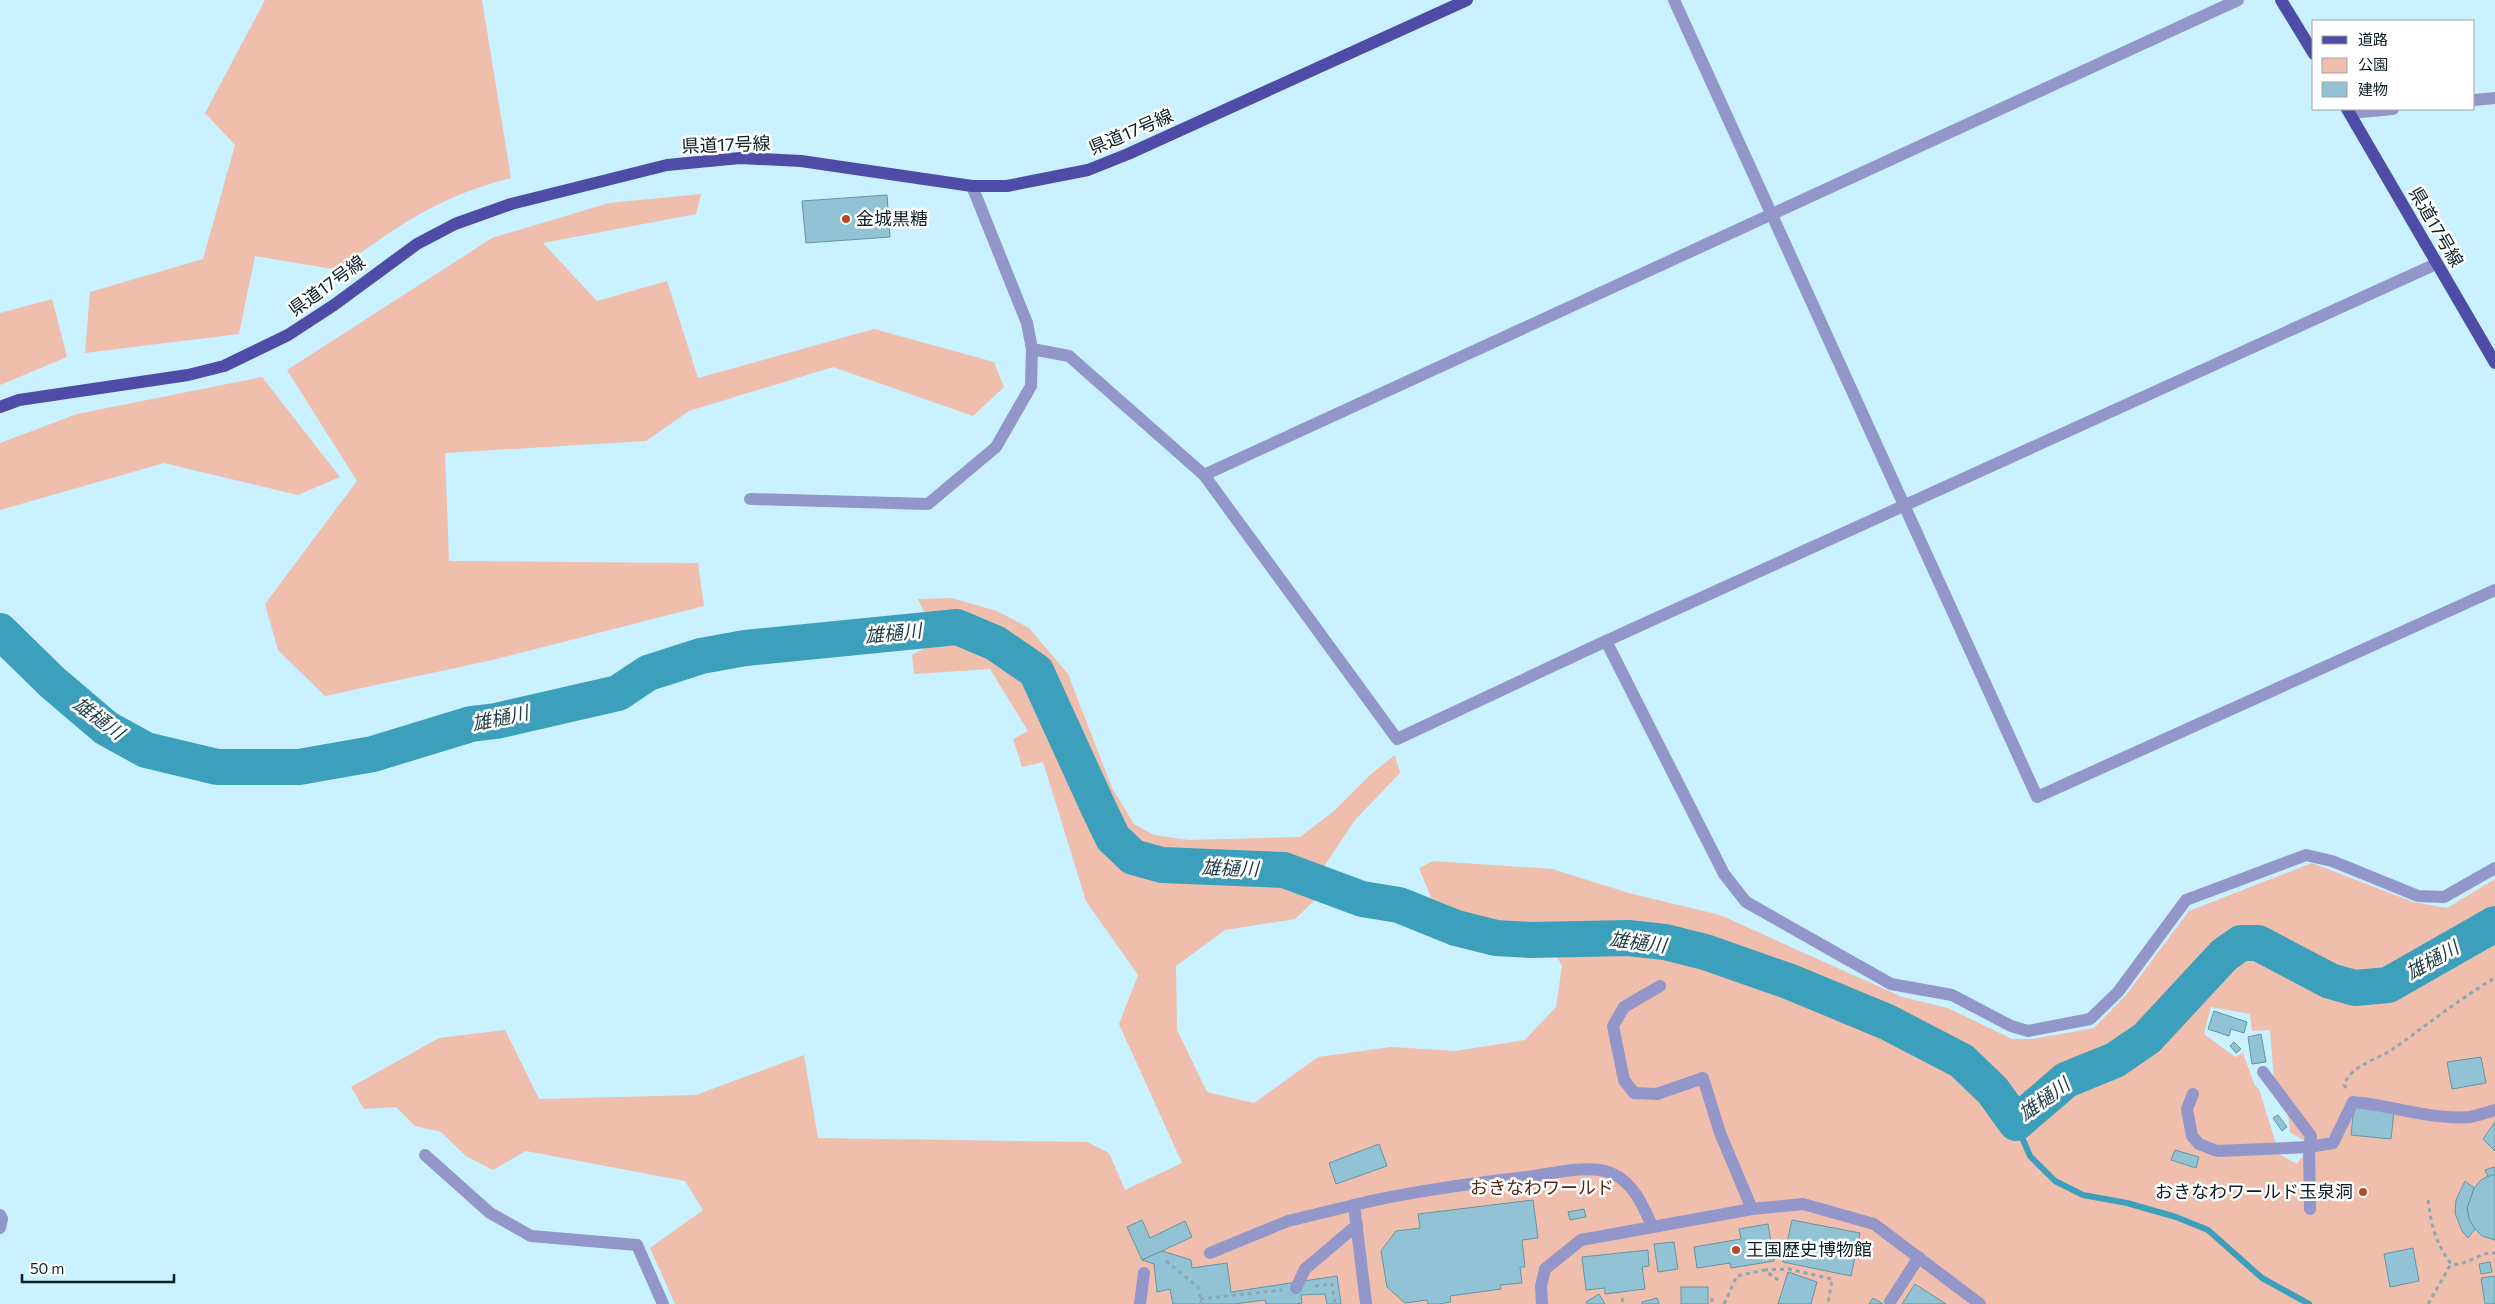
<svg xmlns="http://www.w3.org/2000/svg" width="2495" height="1304" viewBox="0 0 2495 1304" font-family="Commissioner,'Noto Sans JP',sans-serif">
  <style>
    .green { fill: #f0beac; fill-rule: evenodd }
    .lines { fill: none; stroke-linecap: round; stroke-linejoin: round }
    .stream { stroke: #3ca0bd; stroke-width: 6 }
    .river { stroke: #3ca0bd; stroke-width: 36 }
    .building { fill: #92c3d4; stroke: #6494a4 }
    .path { stroke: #88a9b4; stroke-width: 3; stroke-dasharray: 4 4; stroke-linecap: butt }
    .minor { stroke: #9296c9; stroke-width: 12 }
    .major { stroke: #4e4ca7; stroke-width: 12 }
    .poi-dot { fill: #b44d25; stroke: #fff; stroke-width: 2 }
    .labels { text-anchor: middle; stroke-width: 5; stroke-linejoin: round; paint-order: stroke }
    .street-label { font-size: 18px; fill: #0b1f25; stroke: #fff }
    .poi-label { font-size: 18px; fill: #0b1f25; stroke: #fff; text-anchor: start }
    .park-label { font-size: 18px; fill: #592815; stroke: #fff }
    .water-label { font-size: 19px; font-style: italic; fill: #1f3d47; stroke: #fff }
  </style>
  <rect width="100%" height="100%" fill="#c9f1ff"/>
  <!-- green -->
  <g class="green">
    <path d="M265,0H482L511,178C440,196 396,226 338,270L255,256L239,334L85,353L90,292L203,259L235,145L205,113Z"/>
    <polygon points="701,194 696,214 543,243 597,301 667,281 698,378 874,329 994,362 1004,387 973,416 833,367 689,411 646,441 445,453 449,561 698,563 704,606 492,660 325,696 278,650 265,604 357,481 287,370 492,238 609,203"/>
    <polygon points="52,299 67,357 0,385 0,313"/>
    <polygon points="262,377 340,477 298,495 164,463 0,510 0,443 77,414"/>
    <path d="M951,598L997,611L1029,628L1068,674L1112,788L1134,824L1154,835L1189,840L1300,837L1334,811L1371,774L1395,755L1400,773L1355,820L1325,865L1319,896L1295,919L1225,930L1176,966L1177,1030L1207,1092L1254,1103L1318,1057L1391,1047L1455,1051L1525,1040L1556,1007L1562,966L1554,951L1502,955L1435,907L1419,868L1433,861L1552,869L1629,893L1720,915L1902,997L1948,1008L2012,1039H2033L2094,1028L2126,995L2189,911L2312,863L2413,902L2447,908L2495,879V1304H675L650,1248L703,1210L685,1181L526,1151L493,1170L466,1156L441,1132L415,1126L396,1107L364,1109L351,1087L439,1038L505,1030L539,1099L696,1095L804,1055L818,1138L1087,1142L1109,1153L1125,1190L1182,1163L1119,1024L1138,975L1086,901L1043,762L1022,767L1013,739L1028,731L990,669L914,674L912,655L940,640L1006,642L989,622L925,614L918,599ZM2211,1007L2250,1014L2252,1031L2270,1030L2275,1093L2287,1104L2290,1132L2309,1144L2313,1142L2297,1164L2279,1154L2259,1089L2255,1086L2243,1053L2235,1057L2204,1034Z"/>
  </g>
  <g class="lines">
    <!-- stream -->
    <polyline class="stream" points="2016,1123 2030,1156 2055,1181 2083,1195 2127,1203 2176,1217 2208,1230 2262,1278 2309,1304"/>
    <!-- river -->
    <polyline class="river" points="0,631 52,682 106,728 146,750 217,767 299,767 373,754 471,724 496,721 618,693 648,673 701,656 745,648 957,627 995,643 1036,671 1099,809 1113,838 1133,857 1162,865 1284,870 1362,899 1399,905 1456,928 1496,938 1531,940 1628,938 1665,942 1705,952 1788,981 1887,1022 1962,1061 1993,1091 2016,1123 2066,1080 2115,1060 2147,1038 2224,955 2241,943 2258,943 2330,981 2355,988 2388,985 2495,924"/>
  </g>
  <!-- building -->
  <g class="building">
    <polygon points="887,195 890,237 806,243 802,201"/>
    <polygon points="2214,1011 2247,1022 2244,1033 2231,1029 2229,1036 2208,1029"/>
    <polygon points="2261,1034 2266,1062 2252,1064 2248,1037"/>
    <polygon points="2234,1042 2241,1049 2236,1053 2230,1046"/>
    <polygon points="2481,1057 2486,1083 2452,1089 2447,1062"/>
    <polygon points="2354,1107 2394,1111 2391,1139 2351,1135"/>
    <polygon points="2278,1115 2287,1127 2282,1131 2273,1118"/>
    <polygon points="2495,1122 2495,1151 2483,1139"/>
    <polygon points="1379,1144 1387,1166 1336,1184 1329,1163"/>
    <polygon points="2175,1150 2199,1157 2196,1168 2171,1160"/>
    <polygon points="2494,1167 2495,1175 2488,1177 2485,1170"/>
    <polygon points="2491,1175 2495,1175 2495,1240 2482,1236 2475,1229 2469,1219 2467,1208 2474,1188 2481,1180"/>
    <polygon points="2465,1181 2474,1188 2467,1208 2469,1219 2475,1229 2468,1238 2462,1231 2455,1213 2456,1200"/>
    <polygon points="1533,1200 1538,1238 1522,1240 1525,1267 1520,1267 1522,1283 1500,1285 1501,1289 1450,1296 1451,1302 1439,1304 1428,1304 1427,1300 1405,1303 1387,1287 1381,1251 1396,1231 1420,1228 1418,1214"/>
    <polygon points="1584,1209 1586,1217 1570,1220 1568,1212"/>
    <polygon points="1142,1220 1150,1238 1185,1221 1192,1237 1142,1260 1127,1227"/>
    <polygon points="1792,1220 1860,1233 1851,1276 1783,1262"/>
    <polygon points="1768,1224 1774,1261 1731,1268 1730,1263 1697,1268 1694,1247 1741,1239 1739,1229"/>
    <polygon points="1674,1242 1678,1269 1658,1272 1654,1244"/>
    <polygon points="2413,1248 2419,1281 2390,1287 2384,1254"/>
    <polygon points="1648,1250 1649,1266 1642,1267 1645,1289 1605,1294 1605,1288 1586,1290 1582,1257"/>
    <polygon points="1162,1251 1191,1260 1192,1268 1227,1263 1231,1292 1337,1276 1341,1304 1327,1304 1325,1294 1301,1295 1302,1303 1296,1304 1266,1304 1265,1300 1234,1304 1173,1304 1170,1289 1157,1292 1154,1264 1142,1260"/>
    <polygon points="2490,1262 2492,1272 2481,1274 2479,1264"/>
    <polygon points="1788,1272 1817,1282 1811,1304 1778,1304"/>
    <polygon points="2495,1276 2495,1304 2485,1304 2481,1278"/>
    <polygon points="1915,1284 1946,1304 1902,1304"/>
    <rect x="1681" y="1287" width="27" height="17"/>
    <polygon points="1599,1294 1605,1304 1587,1304 1586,1302"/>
    <polygon points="1657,1298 1659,1304 1642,1304 1642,1302"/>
    <polygon points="1873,1298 1883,1304 1869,1304"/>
  </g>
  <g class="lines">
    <!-- path -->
    <g class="path">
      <path d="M2346,1088L2344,1085C2351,1065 2377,1060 2393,1049C2427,1025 2459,999 2495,978"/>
      <path d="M2428,1200C2431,1225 2436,1244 2451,1264C2468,1266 2478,1252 2495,1253"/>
      <polyline points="1166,1261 1198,1287 1201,1304"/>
      <polyline points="1764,1270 1789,1269 1832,1279 1828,1304"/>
      <polyline points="1315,1286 1332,1284 1335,1304"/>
      <polyline points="1622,1298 1623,1304"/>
      <polyline points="1712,1298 1712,1304"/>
      <polyline points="1200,1299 1282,1290"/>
      <polyline points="1724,1304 1737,1276 1764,1270 1781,1282"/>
      <polyline points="2428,1304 2451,1264"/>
    </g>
    <!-- minor -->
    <g class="minor">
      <polyline points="1674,0 2037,797 2495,590"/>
      <polyline points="2474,100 2495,98"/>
      <polyline points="2350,113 2393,109"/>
      <polyline points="1032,349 1069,356 1204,475 1397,739 1606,641 2436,264"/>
      <polyline points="1204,475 2238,0"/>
      <polyline points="750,499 928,504 996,447 1031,386 1032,349 1027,323 972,186"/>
      <polyline points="1606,641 1724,874 1746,902 1891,984 1952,995 2011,1026 2028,1031 2090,1019 2118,992 2186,900 2306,855 2332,861 2418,896 2444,897 2495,868"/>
      <polyline points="1660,986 1624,1007 1613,1026 1624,1080 1634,1093 1657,1094 1703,1078 1720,1133 1752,1209"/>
      <polyline points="2193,1094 2187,1109 2192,1136 2199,1144 2217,1151 2309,1147 2311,1136 2263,1072"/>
      <polyline points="425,1155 490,1213 531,1236 637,1245 663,1304"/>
      <path d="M2310,1209L2309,1147L2333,1143L2353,1102C2391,1105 2430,1120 2469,1117C2477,1116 2487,1112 2495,1110"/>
      <polyline points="0,1215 2,1219 0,1228"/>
      <polyline points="1210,1253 1288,1221 1354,1205"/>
      <polyline points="1296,1288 1305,1269 1357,1225"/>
      <polyline points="1890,1302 1919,1257"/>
      <path d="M1366,1303L1354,1205C1411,1191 1469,1184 1527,1177C1551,1174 1588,1164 1611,1173C1633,1182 1643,1205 1652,1226"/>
      <polyline points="1140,1304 1144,1273"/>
      <polyline points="1542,1304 1541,1286 1545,1269 1581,1240 1752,1209 1803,1204 1874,1224 1980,1304"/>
    </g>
    <!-- major -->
    <g class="major">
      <polyline points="2281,0 2314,54"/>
      <polyline points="2347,109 2495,363"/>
      <polyline points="0,407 19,400 188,375 224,366 288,335 334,305 417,244 455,224 511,204 667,165 740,158 801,161 972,186 1007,186 1088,170 1128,154 1467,0"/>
    </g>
  </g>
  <!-- markers -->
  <g class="poi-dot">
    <circle cx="846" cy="219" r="5"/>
    <circle cx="2363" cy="1192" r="5"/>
    <circle cx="1736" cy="1250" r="5"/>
  </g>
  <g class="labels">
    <!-- street labels -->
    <g class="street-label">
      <text transform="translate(1131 132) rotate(-23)" y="6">県道17号線</text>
      <text transform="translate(726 145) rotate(-2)" y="6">県道17号線</text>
      <text transform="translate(2436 227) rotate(60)" y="6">県道17号線</text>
      <text transform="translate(327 286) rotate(-36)" y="6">県道17号線</text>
    </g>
    <!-- poi labels -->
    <g class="poi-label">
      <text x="856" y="225">金城黒糖</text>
      <text x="2353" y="1198" text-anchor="end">おきなわワールド玉泉洞</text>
      <text x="1746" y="1256">王国歴史博物館</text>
    </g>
    <!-- park labels -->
    <g class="park-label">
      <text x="1542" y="1194">おきなわワールド</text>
    </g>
    <!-- water labels -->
    <g class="water-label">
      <text transform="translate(893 633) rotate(-6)" y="7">雄樋川</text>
      <text transform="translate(99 718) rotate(36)" y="7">雄樋川</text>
      <text transform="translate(500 718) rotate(-12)" y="7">雄樋川</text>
      <text transform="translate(1230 868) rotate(2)" y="7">雄樋川</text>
      <text transform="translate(1638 942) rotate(7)" y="7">雄樋川</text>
      <text transform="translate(2432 960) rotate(-30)" y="7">雄樋川</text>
      <text transform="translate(2044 1099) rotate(-36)" y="7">雄樋川</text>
    </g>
  </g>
  <!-- legend -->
  <rect x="2312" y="20" width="162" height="90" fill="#ffffff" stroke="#9da5a8"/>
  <rect x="2322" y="36" width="25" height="8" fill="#4e4ca7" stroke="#9da5a8"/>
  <text x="2358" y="45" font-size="15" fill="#0b1f25">道路</text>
  <rect x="2322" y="58" width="25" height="15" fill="#f0beac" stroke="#9da5a8"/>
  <text x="2358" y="70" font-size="15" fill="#0b1f25">公園</text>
  <rect x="2322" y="82" width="25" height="15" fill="#92c3d4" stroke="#9da5a8"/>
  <text x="2358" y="95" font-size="15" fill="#0b1f25">建物</text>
  <!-- scale -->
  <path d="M22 1274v8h152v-8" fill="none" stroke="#0b1f25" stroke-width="2.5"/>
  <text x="30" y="1274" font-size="15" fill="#0b1f25" stroke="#ffffff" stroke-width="4" paint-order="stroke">50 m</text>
</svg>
